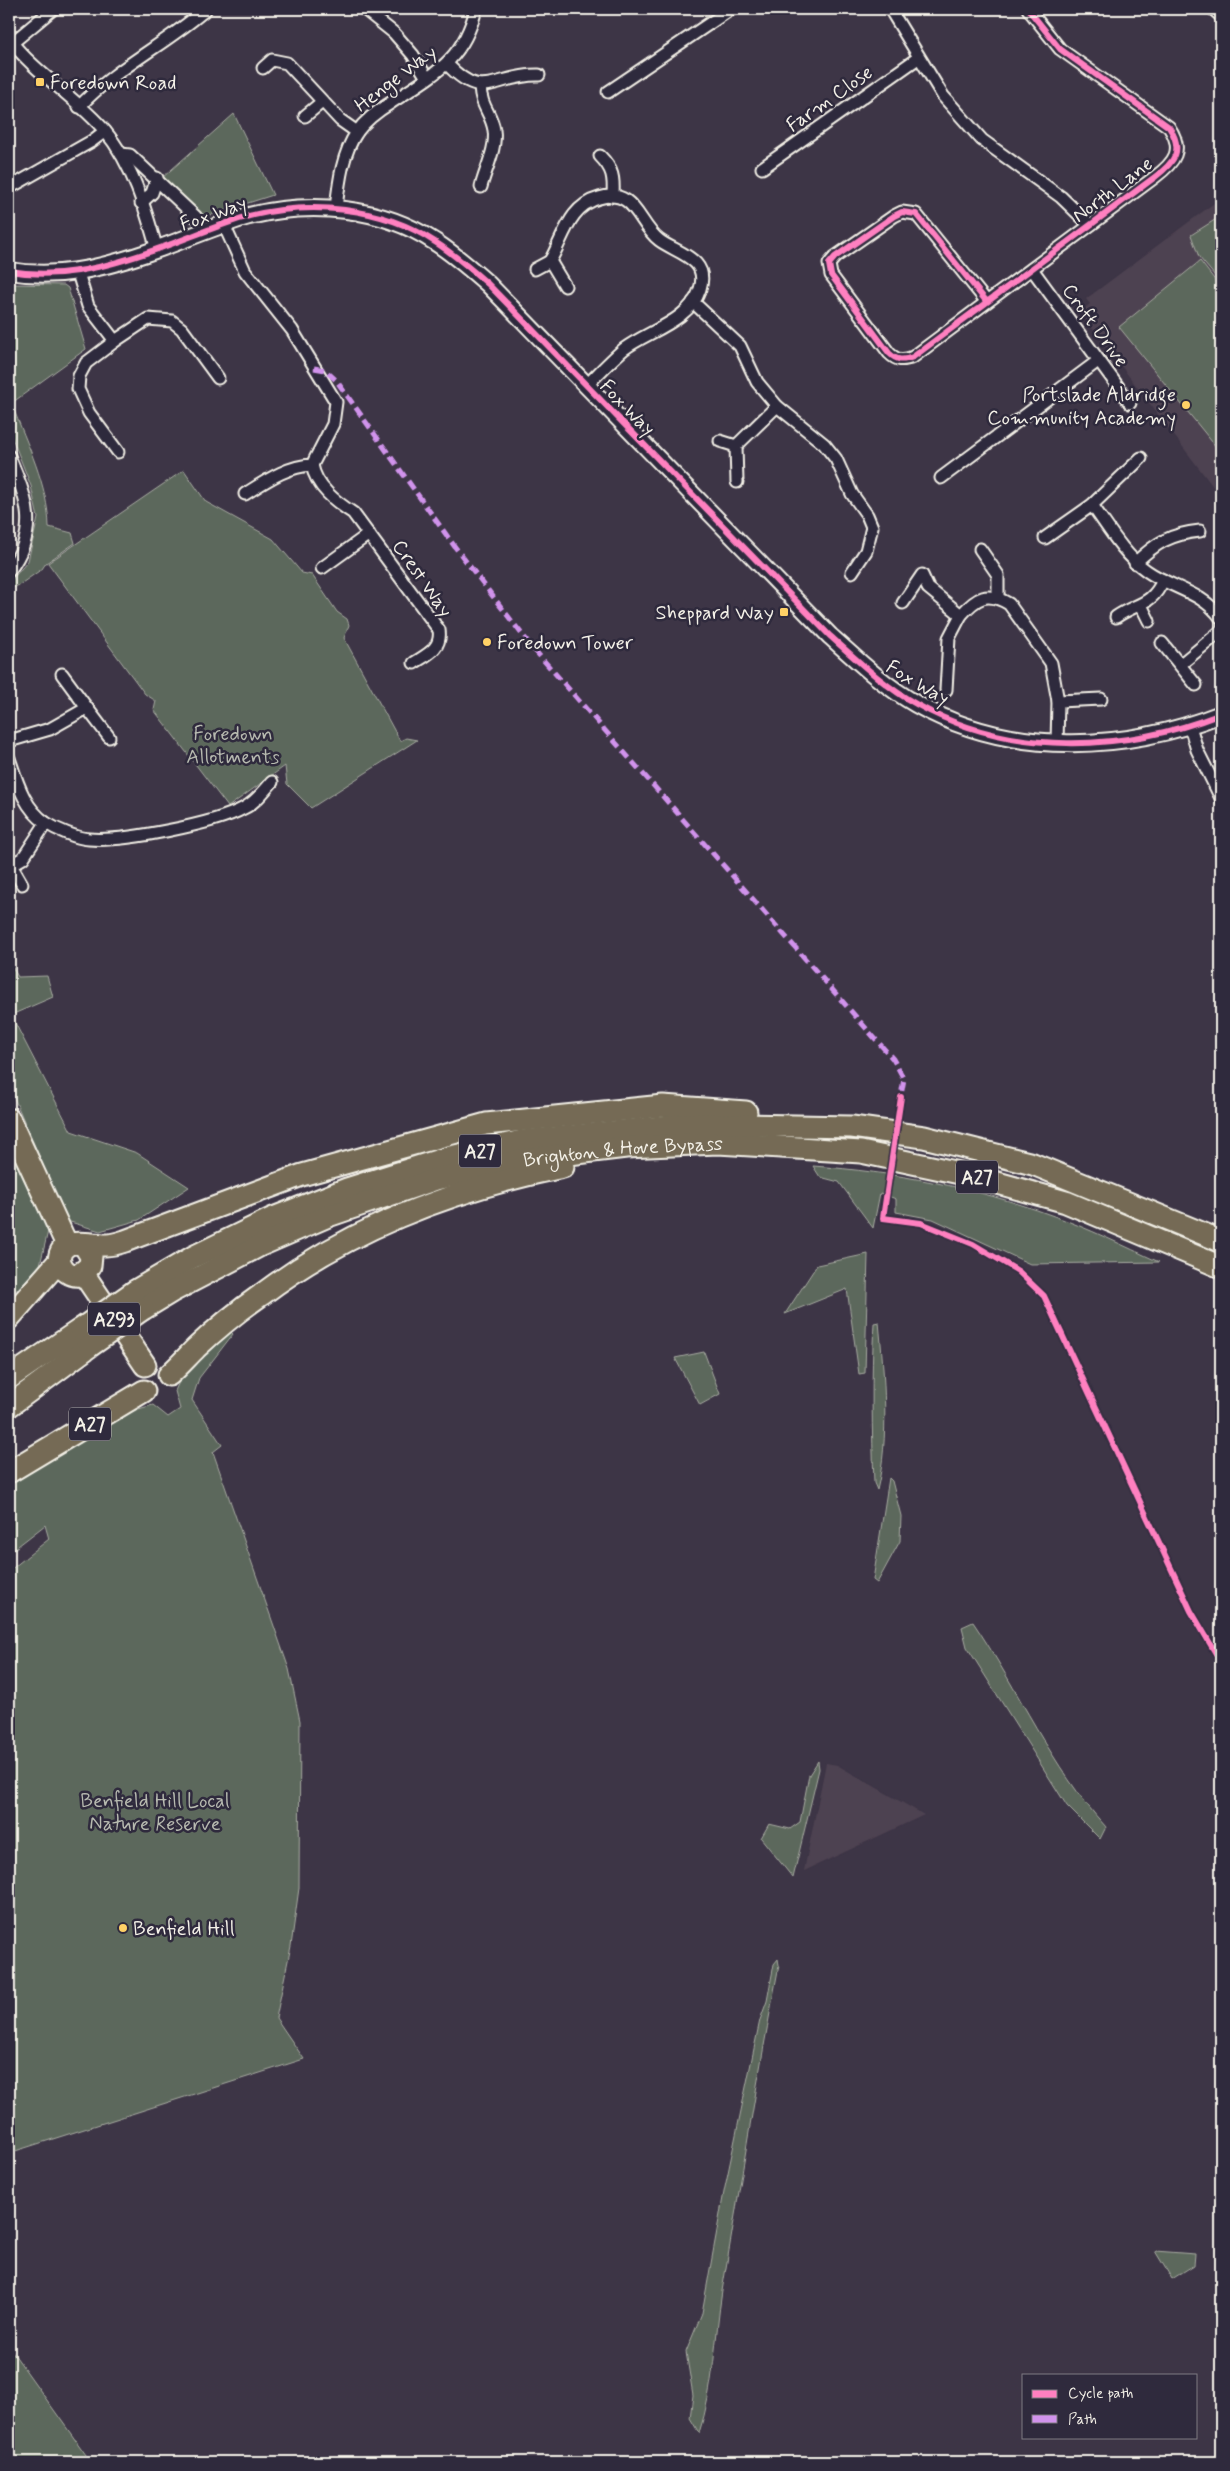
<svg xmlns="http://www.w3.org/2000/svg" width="1230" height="2471" viewBox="0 0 1230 2471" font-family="Mynerve,sans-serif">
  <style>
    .built { fill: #4e4251 }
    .green { fill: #5c675c; stroke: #a8aca2 }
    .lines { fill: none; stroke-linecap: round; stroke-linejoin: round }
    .street-casing { stroke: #f4f1e8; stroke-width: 15 }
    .secondary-casing { stroke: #f4f1e8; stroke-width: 20 }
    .highway-casing { stroke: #f4f1e8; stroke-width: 25 }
    .street { stroke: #2f2a3d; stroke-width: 11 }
    .secondary { stroke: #2f2a3d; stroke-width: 16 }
    .highway { stroke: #746b55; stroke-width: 21 }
    .highway-bridge-casing { stroke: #f4f1e8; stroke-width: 25; stroke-linecap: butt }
    .highway-bridge { stroke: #746b55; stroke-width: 21 }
    .quiet { stroke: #d193ec; stroke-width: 5; stroke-dasharray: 10 5; stroke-linecap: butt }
    .cycleway-casing { stroke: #2f2a3d; stroke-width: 9 }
    .cycleway { stroke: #ff80c0; stroke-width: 6 }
    .poi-dot { fill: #ffd166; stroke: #2f2a3d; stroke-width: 2 }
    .labels { text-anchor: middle; stroke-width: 5; stroke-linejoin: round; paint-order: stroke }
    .shield { fill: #2f2a3d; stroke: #b9b5b5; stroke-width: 1 }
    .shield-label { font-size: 19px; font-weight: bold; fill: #f4f1e8 }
    .street-label { font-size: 20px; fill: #f4f1e8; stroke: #2f2a3d }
    .poi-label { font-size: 20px; fill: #f4f1e8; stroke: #2f2a3d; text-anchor: start }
    .park-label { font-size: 20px; fill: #b7bab0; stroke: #2f2a3d }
  </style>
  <rect width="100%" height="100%" fill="#3d3546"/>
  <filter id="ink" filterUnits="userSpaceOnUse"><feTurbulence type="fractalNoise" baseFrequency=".02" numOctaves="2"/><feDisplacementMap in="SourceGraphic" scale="10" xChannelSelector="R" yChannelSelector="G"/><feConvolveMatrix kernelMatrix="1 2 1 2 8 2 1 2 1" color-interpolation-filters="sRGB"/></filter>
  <g filter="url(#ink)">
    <!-- built -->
    <g class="built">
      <polygon points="1221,198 1221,497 1080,312 1090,304 1086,299"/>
      <polygon points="826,1763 837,1765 924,1815 804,1871"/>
    </g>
    <!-- green -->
    <g class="green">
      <polygon points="234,114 273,195 204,217 162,178"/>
      <polygon points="1221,216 1221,283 1199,257 1191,235"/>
      <polygon points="1200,261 1221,288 1221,453 1119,327"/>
      <polygon points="9,284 64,285 68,288 86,349 9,405"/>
      <path d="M12,405C27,444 48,485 49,527L72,533L75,543L46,563L42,569L19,585L9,590V583L28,561L38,518L31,486L9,430V406Z"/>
      <polygon points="184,470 206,502 273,539 302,573 312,575 337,612 347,619 349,625 344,638 400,741 406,738 417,740 311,808 287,784 285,766 228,807 154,710 156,701 145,694 48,563"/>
      <polygon points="9,961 18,977 47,976 53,997 11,1015 71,1131 137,1153 189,1187 139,1220 100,1231 67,1221 9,1086"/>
      <polygon points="9,1148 48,1231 40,1265 9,1298"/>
      <path d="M813,1166C894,1172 974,1187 1051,1215C1088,1228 1124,1246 1159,1262L1030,1264L933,1219L896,1212V1199L880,1193L873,1228L839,1182L820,1177Z"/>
      <polygon points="868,1254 865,1373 859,1374 847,1289 785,1314 817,1265"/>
      <path d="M879,1322C884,1375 890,1438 877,1490L874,1483C872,1430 871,1377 874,1323Z"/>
      <polygon points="226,1327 233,1334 199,1378 192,1400 222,1445 213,1452 289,1669 300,1721 299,1888 291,1946 276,2018 304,2059 9,2153 9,1571 49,1539 45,1525 9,1553 9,1479 124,1413 153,1405 168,1417 180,1409 175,1391 185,1368"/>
      <polygon points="704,1352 720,1394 700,1405 675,1358"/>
      <polygon points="889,1478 892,1481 901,1516 900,1541 877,1583 873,1580"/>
      <path d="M973,1622C1019,1690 1051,1767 1106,1827L1100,1839L1067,1806L967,1647L962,1627Z"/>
      <polygon points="818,1761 819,1769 793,1878 761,1838 769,1824 790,1829 800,1822 809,1775"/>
      <path d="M778,1959L779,1965C758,2073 741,2182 722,2291C715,2337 714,2388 699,2433L690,2418L693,2395L686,2352L702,2313L724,2192L760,2020L767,2001L774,1964Z"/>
      <polygon points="1155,2251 1195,2254 1194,2265 1172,2279"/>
      <polygon points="9,2347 91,2462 9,2462"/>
    </g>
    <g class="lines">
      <defs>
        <g id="street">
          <polyline points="364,9 394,33 413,55 427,78"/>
          <polyline points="890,9 943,96 982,140 1061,197 1090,225"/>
          <polyline points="1213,9 1221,16"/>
          <path d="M9,39C36,74 77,98 105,131C132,163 146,210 157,250"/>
          <polyline points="12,43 53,9"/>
          <path d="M447,64C484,104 495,74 539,75"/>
          <polyline points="263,68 272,60 287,63 340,120 357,132"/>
          <path d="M480,86C481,108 491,112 494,130C497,148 485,170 481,187"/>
          <polyline points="608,92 731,9"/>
          <path d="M79,107C115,68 166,44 206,9"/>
          <polyline points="305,116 322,102"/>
          <polyline points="121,154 130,155 196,217"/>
          <path d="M600,156C613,169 614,178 613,195"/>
          <polyline points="762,168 918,58"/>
          <polyline points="9,188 92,141 105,131"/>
          <polyline points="141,203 152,193 157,178"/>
          <path d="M336,208C339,182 342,154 357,132C366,119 379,110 392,102C434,74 463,61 476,9"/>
          <path d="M224,225L245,271L292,330L336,402L333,424L312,465C287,466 266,481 245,494"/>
          <polyline points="535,269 550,261"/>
          <polyline points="1032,269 1130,403"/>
          <polyline points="78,273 88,306 115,341"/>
          <path d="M565,286L550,261C564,237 569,206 599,198C635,187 638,224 659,240C676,253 710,258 700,289C690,321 648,331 624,349C611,360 598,374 586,386"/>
          <polyline points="693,302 740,346 757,382 777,406 824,444 836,459 852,494 867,515 872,527 866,551 852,572"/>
          <path d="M987,302L916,214L902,212L894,216L835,257L829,264L831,275L889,353C897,361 903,361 913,357L1155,177C1175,162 1184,150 1169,127L1060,49L1028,9"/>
          <polyline points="720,441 736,446"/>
          <polyline points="118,452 89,413 78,389 79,376 86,363 115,341 148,319 172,321 182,329 218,378"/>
          <path d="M9,456C27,499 40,530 9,571"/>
          <path d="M312,465C316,487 336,502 353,513L439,630C442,648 428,654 414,663"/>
          <polyline points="941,478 1098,361"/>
          <polyline points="737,482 736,446 777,406"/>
          <path d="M1092,505C1108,527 1124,555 1147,571C1171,588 1203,592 1221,618"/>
          <polyline points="1045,538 1092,505 1141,458"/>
          <polyline points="980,549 998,575 998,598"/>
          <path d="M1135,563C1156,543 1170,534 1200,531"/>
          <polyline points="322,568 369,534"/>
          <path d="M903,603L922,575L928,588L961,615C977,597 987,591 1009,604L1051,663L1058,701L1057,743"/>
          <polyline points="1141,605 1149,621"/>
          <path d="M1116,617C1136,603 1152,606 1163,580"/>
          <polyline points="1162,643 1196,685"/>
          <polyline points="1181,664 1221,631"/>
          <polyline points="946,690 949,638 961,615"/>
          <polyline points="1058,701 1101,699"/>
          <polyline points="87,708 109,737"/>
          <polyline points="1190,726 1197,750 1221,798"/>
          <polyline points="9,741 50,729 87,708 62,674"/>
          <path d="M9,758C17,782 24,808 46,823C57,830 76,838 89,839C122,842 215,824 244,808C255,803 264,791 272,782"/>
          <polyline points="9,863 11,865 23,858 46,823"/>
          <polyline points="11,865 22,884"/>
        </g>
        <path id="secondary" d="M9,271C57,279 99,269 146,253C180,242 214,226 249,216C310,201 381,206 435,242C454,254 471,269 488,284L830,636C857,660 884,686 916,704C1010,757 1124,752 1221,714"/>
        <g id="highway">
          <polyline points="9,1119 67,1245"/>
          <path d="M84,1245L91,1256L90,1266L79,1275C62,1277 51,1254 68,1245C75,1241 96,1245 106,1245C112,1245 119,1243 125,1241L302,1175L486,1124L663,1106L746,1112"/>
          <polyline points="83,1273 145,1365"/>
          <polyline points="135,1291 193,1257 271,1219 347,1189 446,1158 522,1141 691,1124 852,1127 924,1137 1033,1164 1221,1241"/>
          <path id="s1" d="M143,1309L171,1292L261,1245L328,1216L436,1179L520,1160L626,1147L718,1143L861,1152L969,1175L1066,1202L1221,1267"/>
          <polyline points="9,1318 59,1261"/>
          <path d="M169,1375C179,1366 187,1357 196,1348C216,1329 238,1311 261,1295C350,1228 454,1189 563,1167"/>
          <polyline points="9,1378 81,1329"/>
          <polyline points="9,1406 90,1346"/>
          <polyline points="9,1472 144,1391"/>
        </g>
      </defs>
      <!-- street casing -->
      <use href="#street" class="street-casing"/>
      <!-- secondary casing -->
      <use href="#secondary" class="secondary-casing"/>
      <!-- highway casing -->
      <use href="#highway" class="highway-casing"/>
      <!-- street -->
      <use href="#street" class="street"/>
      <!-- secondary -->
      <use href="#secondary" class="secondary"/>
      <!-- highway -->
      <use href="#highway" class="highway"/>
      <defs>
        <g id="highway-bridge">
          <polyline points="81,1329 135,1291"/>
          <polyline points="90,1346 143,1309"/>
        </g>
      </defs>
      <!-- highway-bridge casing -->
      <use href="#highway-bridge" class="highway-bridge-casing"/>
      <!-- highway-bridge -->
      <use href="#highway-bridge" class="highway-bridge"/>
      <!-- quiet -->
      <polyline class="quiet" points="314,368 325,370 336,380 455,547 531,646 893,1059 904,1079 900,1101"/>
      <defs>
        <g id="cycleway">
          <path d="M9,271C57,279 99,269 146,253C180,242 214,226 249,216C310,201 381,206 435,242C454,254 471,269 488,284L830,636C857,660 884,686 916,704C1010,757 1124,752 1221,714"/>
          <path d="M987,302L916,214L902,212L894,216L835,257L829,264L831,275L889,353C897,361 903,361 913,357L1155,177C1175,162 1184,150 1169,127L1060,49L1028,9"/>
          <polyline points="901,1097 883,1218 921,1223 973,1244 1018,1271 1044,1296 1191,1611 1221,1662"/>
        </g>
      </defs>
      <!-- cycleway casing -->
      <use href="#cycleway" class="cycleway-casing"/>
      <!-- cycleway -->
      <use href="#cycleway" class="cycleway"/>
    </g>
  </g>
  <!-- markers -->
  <g class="poi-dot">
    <rect x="35" y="77" width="10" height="10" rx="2.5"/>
    <circle cx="1186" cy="405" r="5"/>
    <rect x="779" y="607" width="10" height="10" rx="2.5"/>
    <circle cx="487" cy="642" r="5"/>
    <circle cx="123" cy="1928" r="5"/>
  </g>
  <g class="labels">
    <!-- shield labels -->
    <g class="shield">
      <rect x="459" y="1134.5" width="42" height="33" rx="4"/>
      <rect x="956" y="1160.5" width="42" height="33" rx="4"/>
      <rect x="88" y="1302.5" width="52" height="33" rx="4"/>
      <rect x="69" y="1407.5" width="42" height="33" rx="4"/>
    </g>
    <g class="shield-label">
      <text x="480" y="1158">A27</text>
      <text x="977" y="1184">A27</text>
      <text x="114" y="1326">A293</text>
      <text x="90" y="1431">A27</text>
    </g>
    <!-- street labels -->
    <g class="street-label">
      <text transform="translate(395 78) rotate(-37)" y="7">Henge Way</text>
      <text transform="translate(829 98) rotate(-35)" y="7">Farm Close</text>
      <text transform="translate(1112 189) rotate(-37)" y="7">North Lane</text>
      <text transform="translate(213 213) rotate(-19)" y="7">Fox Way</text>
      <text transform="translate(1096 325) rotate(54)" y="7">Croft Drive</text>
      <text transform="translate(628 407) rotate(46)" y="7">Fox Way</text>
      <text transform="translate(423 578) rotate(55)" y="7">Crest Way</text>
      <text transform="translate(918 682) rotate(31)" y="7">Fox Way</text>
      <text dy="7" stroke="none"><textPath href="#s1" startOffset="511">Brighton &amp; Hove Bypass</textPath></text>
    </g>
    <!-- poi labels -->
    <g class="poi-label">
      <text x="50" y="89">Foredown Road</text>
      <text x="1176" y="401" text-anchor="end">Portslade Aldridge<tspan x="1176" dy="23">Community Academy</tspan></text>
      <text x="774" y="619" text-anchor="end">Sheppard Way</text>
      <text x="497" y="649">Foredown Tower</text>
      <text x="133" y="1935">Benfield Hill</text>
    </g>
    <!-- park labels -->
    <g class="park-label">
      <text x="233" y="740">Foredown<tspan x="233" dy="23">Allotments</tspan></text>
      <text x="155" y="1807">Benfield Hill Local<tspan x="155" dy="23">Nature Reserve</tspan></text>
    </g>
  </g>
  <!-- margin -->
  <rect width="1230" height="2471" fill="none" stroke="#2f2a3d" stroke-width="30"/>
  <rect x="15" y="15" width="1200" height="2441" fill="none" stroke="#f4f1e8" stroke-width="2" filter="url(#ink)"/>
  <!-- legend -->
  <rect x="1022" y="2374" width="175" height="65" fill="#2f2a3d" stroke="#7e7a81"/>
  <rect x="1032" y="2390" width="25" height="8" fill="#ff80c0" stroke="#7e7a81"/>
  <text x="1068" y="2398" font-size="15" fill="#f4f1e8">Cycle path</text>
  <rect x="1032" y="2415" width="25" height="8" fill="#d193ec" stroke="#7e7a81"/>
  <text x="1068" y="2424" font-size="15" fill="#f4f1e8">Path</text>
</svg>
